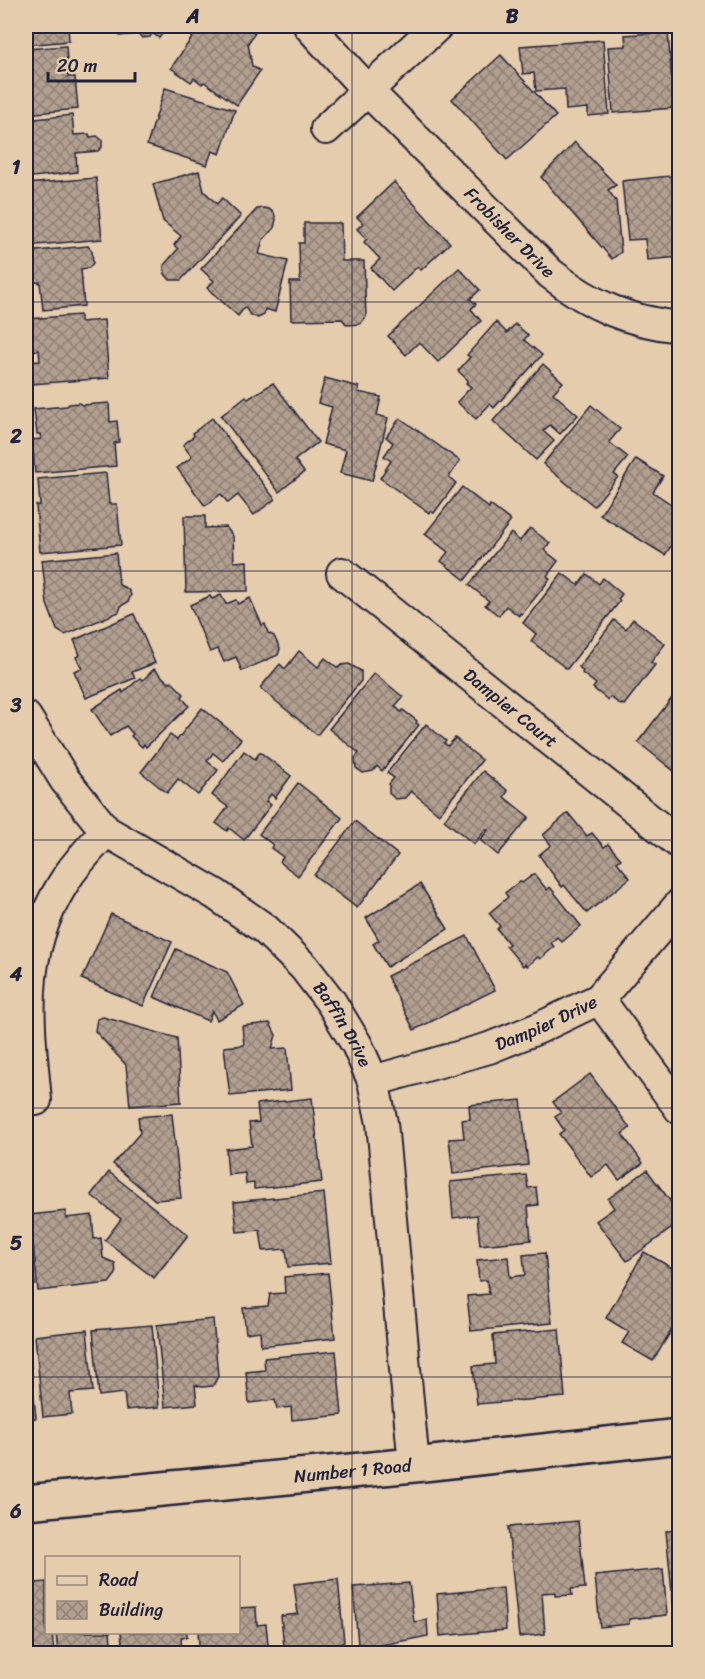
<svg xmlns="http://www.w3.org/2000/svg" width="705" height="1679" viewBox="0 0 705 1679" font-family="Sriracha,sans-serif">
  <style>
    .building { fill: url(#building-cross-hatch); stroke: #22223b; stroke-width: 1.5 }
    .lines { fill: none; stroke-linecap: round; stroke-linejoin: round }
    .minor-casing { stroke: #22223b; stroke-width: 34 }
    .major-casing { stroke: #22223b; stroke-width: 38 }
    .minor { stroke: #e5ccad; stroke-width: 30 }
    .major { stroke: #e5ccad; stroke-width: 33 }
    .grid { fill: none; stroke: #22223b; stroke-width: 1.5; stroke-opacity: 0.55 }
    .labels { text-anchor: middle; stroke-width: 6; stroke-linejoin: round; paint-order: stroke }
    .street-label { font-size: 18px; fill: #22223b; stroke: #e5ccad }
    .neatline { fill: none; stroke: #22223b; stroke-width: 2 }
    .grid-label { font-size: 20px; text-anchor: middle; font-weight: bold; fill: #22223b }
  </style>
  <defs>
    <pattern id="building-cross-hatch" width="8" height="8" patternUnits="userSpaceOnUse" patternTransform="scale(1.5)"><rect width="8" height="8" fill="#b29f8f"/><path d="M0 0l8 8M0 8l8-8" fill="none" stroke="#908176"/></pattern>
  </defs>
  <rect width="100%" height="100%" fill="#e5ccad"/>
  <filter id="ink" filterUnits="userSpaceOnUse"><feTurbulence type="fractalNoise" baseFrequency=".0167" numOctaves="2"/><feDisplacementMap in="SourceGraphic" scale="12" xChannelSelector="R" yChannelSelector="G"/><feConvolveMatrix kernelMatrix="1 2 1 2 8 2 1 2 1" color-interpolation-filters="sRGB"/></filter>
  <g filter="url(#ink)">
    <!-- building -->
    <g class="building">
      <polygon points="26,26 68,26 69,41 26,45"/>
      <polygon points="119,26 168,26 159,38 152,33 150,37 142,38 138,34 120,36"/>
      <polygon points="200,26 245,26 255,33 248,43 252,66 260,71 237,105 204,82 202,84 194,78 191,82 171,68"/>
      <polygon points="680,31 680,86 673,32"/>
      <polygon points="668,32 674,108 613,113 608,47 626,46 625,35"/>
      <polygon points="603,40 609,114 588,116 588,108 566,110 565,89 536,91 534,73 523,74 520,46"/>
      <polygon points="66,46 68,77 75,77 78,109 26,114 26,49"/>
      <polygon points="501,55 556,116 507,160 452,99"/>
      <polygon points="165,88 235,110 220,154 212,151 207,165 147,145"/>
      <polygon points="72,115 74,135 89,134 90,137 97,136 102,140 102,147 98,151 76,153 77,172 32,177 26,172 26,120"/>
      <polygon points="575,142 616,185 608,190 616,201 621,252 612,259 541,177"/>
      <polygon points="199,171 204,191 217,204 222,198 241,216 181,280 170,280 165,274 164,265 178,249 174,245 181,236 163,221 153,184"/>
      <polygon points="680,175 680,257 647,260 645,239 628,240 622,181"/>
      <polygon points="96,178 102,239 26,246 26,205 28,204 26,184"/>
      <polygon points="394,182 450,243 421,270 417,267 392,291 371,268 380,259 364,242 367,239 357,229 363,223 357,217"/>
      <polygon points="263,208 269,209 274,213 276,219 274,228 263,240 259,254 288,261 275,312 265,309 264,315 258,318 250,315 245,307 238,316 207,288 214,281 201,269 257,209"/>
      <polygon points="304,223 341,223 342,261 364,261 366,317 360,324 347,325 342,319 291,320 290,282 300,282 299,243 304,243"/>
      <polygon points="88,246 92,251 93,263 89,268 81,269 84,306 43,310 40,282 26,283 26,252"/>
      <polygon points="459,268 480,290 470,299 476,304 471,309 481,321 438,362 419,342 406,355 388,336"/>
      <polygon points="80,315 80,322 104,320 109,378 32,384 30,362 40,361 39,350 29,351 27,319"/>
      <polygon points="496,322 507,333 515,324 528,335 524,340 542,355 494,408 490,404 476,419 457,402 471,387 466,383 468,380 458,371 470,357 467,355"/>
      <polygon points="543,364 563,382 553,393 578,415 560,434 550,425 543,431 554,441 536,460 493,421"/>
      <polygon points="325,378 359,387 358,392 381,397 377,415 388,418 372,481 340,473 346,450 323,444 332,407 318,403"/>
      <polygon points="273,383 318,442 295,460 304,472 279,492 221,416 246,396 248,399"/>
      <polygon points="79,403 82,405 109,403 110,422 117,421 119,442 114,443 116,466 35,473 32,440 41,439 40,434 37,434 34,409 67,406 69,404"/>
      <polygon points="591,405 620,429 609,442 628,457 614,474 618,477 594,506 543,464"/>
      <polygon points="212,418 275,499 254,515 238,495 228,503 221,494 205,506 177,468 192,457 183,445 194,436 193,433"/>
      <polygon points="400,418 460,461 449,477 456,483 434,513 430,511 429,513 380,478 391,461 384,456 393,443 386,437"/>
      <polygon points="636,459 663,476 653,492 674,506 671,513 677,517 672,526 680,532 665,555 600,515"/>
      <polygon points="106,473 109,504 117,504 121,545 40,552 36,505 40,505 38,479"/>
      <polygon points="462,487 489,508 490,505 511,521 465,580 441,561 448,552 425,534"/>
      <polygon points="184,516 205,516 205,528 226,527 233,536 234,562 247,561 248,591 186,592"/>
      <polygon points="530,528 550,543 544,550 558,561 547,576 550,579 522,614 520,613 519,616 506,606 499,616 485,605 489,601 469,585 511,533 520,541"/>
      <polygon points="116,553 119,585 128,589 131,595 128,602 121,606 119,612 65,635 57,630 47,604 42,560"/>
      <polygon points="562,573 578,585 587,574 599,584 603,578 622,594 618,599 620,601 567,669 531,641 536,634 523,623"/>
      <polygon points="221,595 226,604 236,600 238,604 250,598 262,625 265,624 268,633 274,636 280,649 278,655 242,671 236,657 224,662 218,649 210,652 190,605 210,596 212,599"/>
      <polygon points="134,614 155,663 132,672 135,678 86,698 74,671 82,668 76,657 80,655 74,640"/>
      <polygon points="633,619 665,644 651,662 655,665 624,705 622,704 621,705 610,697 608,700 593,688 596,684 582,673 583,671 579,667 614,620 626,629"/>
      <polygon points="299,651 318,667 325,658 338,668 341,665 349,664 361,671 361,681 317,735 260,688 280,664 285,669"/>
      <polygon points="154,669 169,683 171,681 184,694 182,697 189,706 146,747 144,744 142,747 131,736 133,734 126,726 110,736 92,709 122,690 123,693 140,678 143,680"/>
      <polygon points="374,673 403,697 395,706 401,712 403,710 417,721 416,723 419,725 382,771 377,766 373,771 363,773 356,768 355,758 359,753 329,729"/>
      <polygon points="675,694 680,698 680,776 638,742"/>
      <polygon points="202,708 241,739 223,761 213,753 207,761 218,770 198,795 178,779 167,793 141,772 170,735 177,740"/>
      <polygon points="426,724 446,741 444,743 448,746 455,738 482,760 439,814 411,791 405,798 395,799 389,793 389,784 394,778 387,773"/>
      <polygon points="244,751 255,759 260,752 291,776 275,798 271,794 266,801 271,805 244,840 229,828 227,831 216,823 228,807 212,795"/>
      <polygon points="483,771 508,791 504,797 529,817 498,855 480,840 488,830 486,829 474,844 444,820"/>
      <polygon points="298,783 342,818 298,876 280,862 283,857 271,848 273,845 259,834"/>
      <polygon points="568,813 587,836 592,833 604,847 608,844 621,859 617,862 630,878 587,913 564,885 562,887 539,855 551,845 543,835"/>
      <polygon points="355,821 398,855 357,908 314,875"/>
      <polygon points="534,874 547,890 550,887 581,926 562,942 557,937 551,943 554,947 540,959 538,957 527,966 525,964 523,966 506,946 509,944 497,929 500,926 489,913 508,897 505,893 520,881 522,883"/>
      <polygon points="420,884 448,929 387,967 373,944 379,940 366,918"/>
      <polygon points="111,914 172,942 143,1006 82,979"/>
      <polygon points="467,936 495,990 414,1030 387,976"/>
      <polygon points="176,949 227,972 244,1005 217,1020 212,1011 208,1021 154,997"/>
      <polygon points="103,1017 177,1038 181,1102 130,1106 126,1065 95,1031 97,1019"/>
      <polygon points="270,1023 276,1035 272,1049 287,1048 291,1090 230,1096 224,1047 244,1045 242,1026"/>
      <polygon points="590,1074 630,1128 622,1134 643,1163 619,1180 608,1165 591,1177 559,1134 564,1130 555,1117 561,1113 553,1102"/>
      <polygon points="312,1098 322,1182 254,1189 254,1183 246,1184 245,1173 228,1175 226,1149 252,1146 249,1123 259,1122 257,1104"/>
      <polygon points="521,1100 528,1165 453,1174 449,1139 464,1138 462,1120 470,1119 469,1105"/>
      <polygon points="172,1114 181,1198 155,1200 113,1164 140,1133 138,1117"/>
      <polygon points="647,1170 680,1214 680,1222 627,1261 596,1221 614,1208 608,1199"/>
      <polygon points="109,1172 188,1235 154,1278 105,1240 121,1219 91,1195"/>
      <polygon points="526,1175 528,1188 536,1187 538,1205 528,1206 531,1240 480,1245 477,1215 453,1218 450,1182"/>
      <polygon points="324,1193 331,1263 288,1267 286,1249 263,1251 260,1230 237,1232 234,1202"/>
      <polygon points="66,1211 66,1218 92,1215 94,1239 101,1238 103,1258 115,1263 116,1274 109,1283 38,1291 30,1215"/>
      <polygon points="29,1230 35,1285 26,1286 26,1231"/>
      <polygon points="644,1252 672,1268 680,1255 680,1316 653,1361 622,1343 629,1332 606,1318"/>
      <polygon points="545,1253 552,1323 471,1331 467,1296 489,1294 487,1280 479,1281 477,1260 508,1257 510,1277 525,1275 523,1255"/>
      <polygon points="328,1273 335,1338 261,1346 260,1331 246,1333 243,1308 268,1306 270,1294 285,1293 284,1277"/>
      <polygon points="213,1319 218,1376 213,1386 202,1387 195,1385 197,1404 165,1407 157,1325"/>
      <polygon points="152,1325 159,1407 126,1410 124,1393 99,1396 93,1330"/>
      <polygon points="559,1329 565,1397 477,1404 473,1366 495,1364 493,1335"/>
      <polygon points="87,1330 93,1391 70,1393 72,1414 43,1417 35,1336"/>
      <polygon points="26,1336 28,1336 36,1418 26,1419"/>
      <polygon points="336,1351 342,1415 292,1420 291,1407 277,1409 275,1400 249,1403 246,1372 265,1370 264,1358"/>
      <polygon points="578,1521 585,1588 571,1589 572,1595 555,1596 555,1592 542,1593 545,1634 519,1637 508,1527"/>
      <polygon points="680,1530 680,1602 673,1603 666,1531"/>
      <polygon points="663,1569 667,1615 629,1619 629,1624 600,1627 595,1576"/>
      <polygon points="338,1579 344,1642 320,1648 284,1647 281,1616 298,1614 294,1584"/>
      <polygon points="46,1582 46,1632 52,1632 54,1654 26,1654 26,1584"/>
      <polygon points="409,1583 414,1622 427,1620 428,1636 382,1645 358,1644 353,1587"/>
      <polygon points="503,1588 506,1630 440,1636 437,1594"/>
      <polygon points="256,1607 257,1625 266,1624 269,1654 200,1654 198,1632 238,1632 238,1608"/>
      <polygon points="56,1632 110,1632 112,1654 58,1654"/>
      <polygon points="121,1632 187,1632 187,1637 181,1637 182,1654 123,1654"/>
    </g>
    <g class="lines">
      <defs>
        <g id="minor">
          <path id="s1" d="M309,26L367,90L551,274C593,306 626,321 680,327"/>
          <polyline points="326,129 437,26"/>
          <path id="s2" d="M342,573L680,844"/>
          <path id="s3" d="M26,717L65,780L106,831L215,894L265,929L304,967L331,1002L357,1045L373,1081L382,1123L414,1465"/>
          <polyline points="599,999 680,1109"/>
          <path id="s4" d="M373,1081L489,1048L539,1028L599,999L680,904"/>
          <path d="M36,1100C28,1015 18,948 70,873C81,858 94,844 106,831"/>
        </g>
        <g id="major">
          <path id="s5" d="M26,1502L414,1465L680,1436"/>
        </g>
      </defs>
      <!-- minor casing -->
      <use href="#minor" class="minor-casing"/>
      <!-- major casing -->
      <use href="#major" class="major-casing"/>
      <!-- minor -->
      <use href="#minor" class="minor"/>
      <!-- major -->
      <use href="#major" class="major"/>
    </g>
  </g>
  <!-- grid -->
  <path class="grid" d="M352,26V1654M26,302H680M26,571H680M26,840H680M26,1108H680M26,1377H680"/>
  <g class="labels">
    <!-- street labels -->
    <g class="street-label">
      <text dy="6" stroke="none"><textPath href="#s1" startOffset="288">Frobisher Drive</textPath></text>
      <text dy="6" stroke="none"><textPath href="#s2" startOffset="216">Dampier Court</textPath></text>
      <text dy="6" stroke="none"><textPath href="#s4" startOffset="183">Dampier Drive</textPath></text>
      <text dy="6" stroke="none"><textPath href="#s3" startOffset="450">Baffin Drive</textPath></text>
      <text dy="6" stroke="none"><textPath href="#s5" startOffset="328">Number 1 Road</textPath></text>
    </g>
  </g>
  <!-- margin -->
  <rect width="705" height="1679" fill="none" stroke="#e5ccad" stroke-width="66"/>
  <!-- legend -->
  <rect x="45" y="1556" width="195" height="78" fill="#e5ccad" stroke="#97887f" stroke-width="1.5"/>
  <rect x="57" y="1576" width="30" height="9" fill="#e5ccad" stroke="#97887f" stroke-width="1.5"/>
  <text x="99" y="1586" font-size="18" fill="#22223b">Road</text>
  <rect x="57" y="1601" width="30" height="18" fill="url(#building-cross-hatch)" stroke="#97887f" stroke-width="1.5"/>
  <text x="99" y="1616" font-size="18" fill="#22223b">Building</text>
  <!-- scale -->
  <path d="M48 72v9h87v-9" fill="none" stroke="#22223b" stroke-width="3"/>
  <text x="57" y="72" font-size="18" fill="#22223b" stroke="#e5ccad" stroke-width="4.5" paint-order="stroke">20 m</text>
  <rect x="33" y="33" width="639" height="1613" class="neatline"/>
  <g class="grid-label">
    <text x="193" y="23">A</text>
    <text x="512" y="23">B</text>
    <text x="16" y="174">1</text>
    <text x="16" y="443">2</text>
    <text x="16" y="712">3</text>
    <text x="16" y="981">4</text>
    <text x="16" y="1250">5</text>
    <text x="16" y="1518">6</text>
  </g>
</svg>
